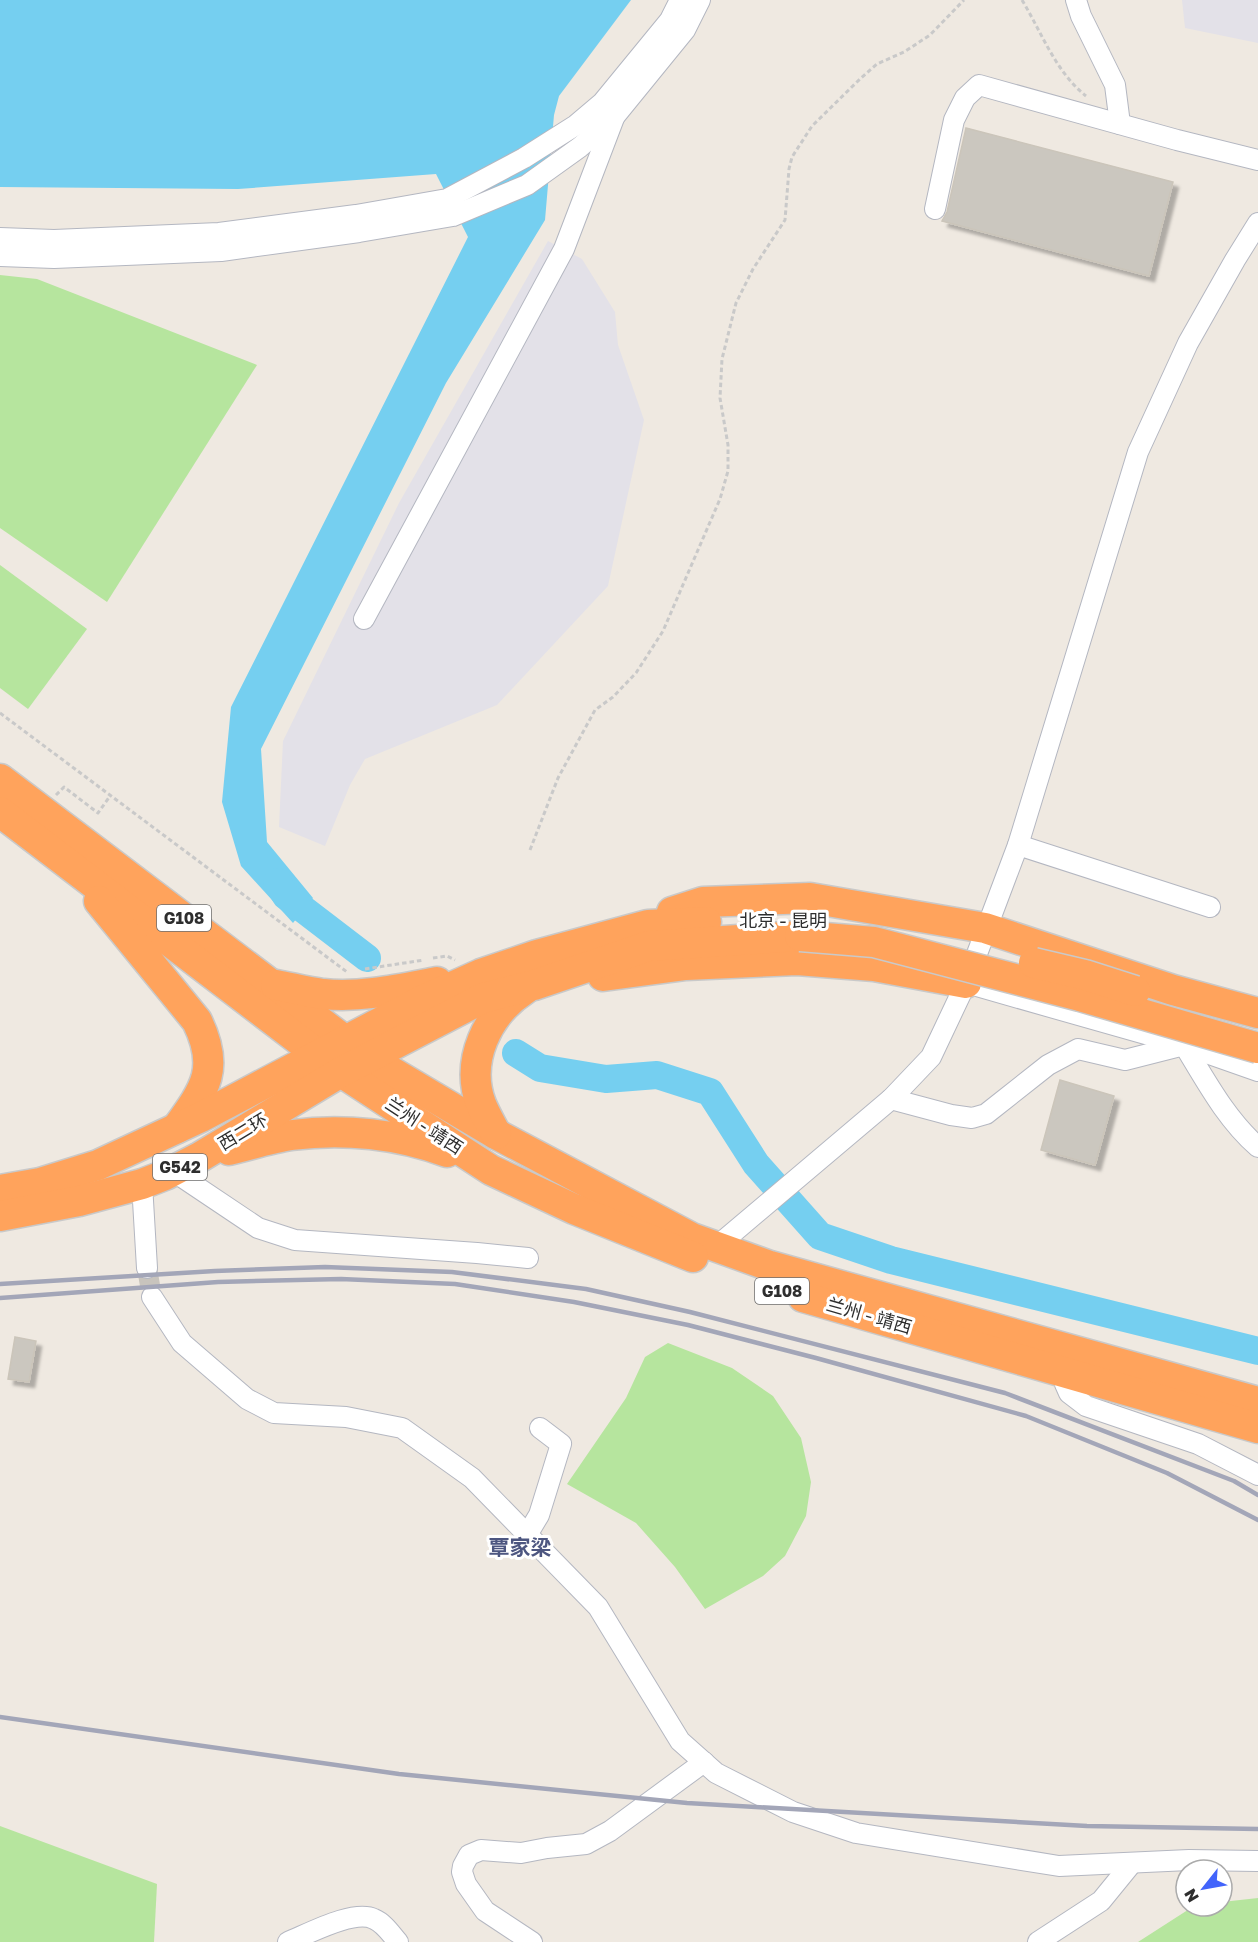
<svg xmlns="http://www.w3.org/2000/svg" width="1258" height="1942" viewBox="0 0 1258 1942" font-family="'Golos Text','Noto Sans SC',sans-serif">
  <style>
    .industrial { fill: #e3e1e8 }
    .green { fill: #b6e59e }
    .water { fill: #75cff0 }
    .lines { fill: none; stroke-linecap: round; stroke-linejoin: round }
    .river { stroke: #75cff0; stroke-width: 28 }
    .building { fill: #cbc7bf; stroke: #cbc5ba; stroke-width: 1.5; filter: url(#shadow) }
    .minor-tunnel { stroke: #c8c4bd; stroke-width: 20; stroke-dasharray: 20 10; stroke-linecap: butt }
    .minor-casing { stroke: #b4b7c1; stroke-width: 22 }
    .highway-casing { stroke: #c9c9c9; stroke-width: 33 }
    .path { stroke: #c9c9c9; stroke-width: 3; stroke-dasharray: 4.5 3; stroke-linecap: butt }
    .minor { stroke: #fff; stroke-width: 20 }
    .highway { stroke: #ffa35c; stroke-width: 30 }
    .rail { stroke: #a3a6b8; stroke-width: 4.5 }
    .highway-bridge-casing { stroke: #c9c9c9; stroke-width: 33; stroke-linecap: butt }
    .highway-bridge { stroke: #ffa35c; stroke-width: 30 }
    .labels { text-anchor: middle; stroke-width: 6; stroke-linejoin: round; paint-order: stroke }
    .shield { fill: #fff; stroke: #6d6d6d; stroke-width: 1.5 }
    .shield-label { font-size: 16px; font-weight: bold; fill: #2e2e2e }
    .street-label { font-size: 18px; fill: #2e2e2e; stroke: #fff }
    .quarter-label { font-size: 21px; font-weight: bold; fill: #4d5680; stroke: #fff }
  </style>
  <defs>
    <filter id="shadow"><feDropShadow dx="5.5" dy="5.5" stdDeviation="1.5" flood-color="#0004"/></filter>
  </defs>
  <rect width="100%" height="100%" fill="#efe9e1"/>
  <!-- industrial -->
  <g class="industrial">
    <polygon points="1182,0 1258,0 1258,43 1185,28"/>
    <polygon points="548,241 582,259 615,312 618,345 644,420 608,586 497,705 365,759 350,785 325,846 279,827 283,741 399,503"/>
  </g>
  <!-- green -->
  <g class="green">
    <polygon points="0,275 37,279 257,365 107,602 0,528"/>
    <polygon points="0,565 87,629 28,709 0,688"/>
    <polygon points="668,1343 732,1368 773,1396 801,1438 811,1482 806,1516 785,1556 763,1576 705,1609 675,1567 636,1523 567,1484 626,1398 645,1357"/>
    <polygon points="0,1826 157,1884 154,1942 0,1942"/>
    <polygon points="1258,1898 1258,1942 1138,1942 1194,1906 1222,1906 1222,1902"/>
  </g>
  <!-- water -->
  <polygon class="water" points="0,0 631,0 559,96 554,115 545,220 446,383 261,749 267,842 313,898 293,923 241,866 222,802 231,707 468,237 436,174 238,189 0,187"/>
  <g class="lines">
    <!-- river -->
    <g class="river">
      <polyline points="277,882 286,896 367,958"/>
      <polyline points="516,1053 540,1068 606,1079 657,1075 710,1092 756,1164 820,1236 891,1260 1258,1351"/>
    </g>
  </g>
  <!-- building -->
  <g class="building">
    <polygon points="966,128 1173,182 1149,276 942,221 947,212"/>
    <polygon points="1060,1080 1114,1096 1095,1165 1041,1150"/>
    <polygon points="15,1337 36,1341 29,1382 8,1379"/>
  </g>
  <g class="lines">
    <!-- minor-tunnel -->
    <polyline class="minor-tunnel" points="147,1268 152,1297"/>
    <defs>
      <g id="minor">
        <polyline points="1076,0 1081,16 1115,85 1120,124"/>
        <polyline points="935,209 954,120 965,98 979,85 1177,140 1258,160"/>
        <polyline points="0,238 54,240 219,233 356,215 447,199 524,158 576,125 602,103 670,20 680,0"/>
        <polyline points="0,256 54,258 221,251 359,232 453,216 527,185 580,147 615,116 685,30 700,0"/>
        <polyline points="364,619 564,249 614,118"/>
        <polyline points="1018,845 1210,907"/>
        <polyline points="966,983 1184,1045 1258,1071"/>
        <path d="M891,1099L951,1115L972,1118L986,1114L1048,1065L1078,1049L1125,1060L1184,1045C1206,1081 1226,1119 1258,1147"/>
        <polyline points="173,1171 258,1228 295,1240 477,1253 528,1258"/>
        <polyline points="142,1184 147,1268"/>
        <polyline points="716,1247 891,1099 931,1057 966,983 1018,845 1138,452 1188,343 1235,260 1258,223"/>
        <polyline points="152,1297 182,1343 247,1399 274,1413 346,1417 402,1428 472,1478 598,1607 680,1741 716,1773 793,1812 856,1833 1059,1866 1189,1860 1258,1861"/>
        <polyline points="1064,1372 1065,1384 1069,1393 1086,1406 1198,1444 1258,1475"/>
        <polyline points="527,1535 539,1515 561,1444 540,1428"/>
        <path d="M288,1942C308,1934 354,1909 374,1919C384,1923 391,1934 398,1942"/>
        <polyline points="532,1942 485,1911 466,1884 462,1872 463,1866 469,1855 481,1850 521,1853 547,1848 586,1844 610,1831 704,1762"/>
        <polyline points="1038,1942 1101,1901 1132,1863"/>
      </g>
      <g id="highway">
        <polyline points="0,779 368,1058 496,1134 692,1238 770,1266 1258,1402"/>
        <polyline points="0,812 341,1072 491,1170 574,1209 693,1257"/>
        <path d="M99,901L197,1021C220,1068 206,1088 177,1128"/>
        <polyline points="672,912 703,902 810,898 985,928 1173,990 1258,1013"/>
        <polyline points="603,976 686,965 797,960 874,966 966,983"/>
        <path d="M276,985C292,988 308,992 323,994C361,998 400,989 437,982"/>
        <path d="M496,1134C491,1124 485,1114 481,1104C465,1061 487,1014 524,990"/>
        <path d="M229,1150C250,1145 271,1138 292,1135C343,1128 399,1134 447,1152"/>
        <polyline points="0,1190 40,1183 98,1165 201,1117 421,1001 481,974 537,955 648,925 706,922"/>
        <polyline points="0,1216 79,1201 142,1184 165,1175 200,1157 341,1072 483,998 534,985 649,946 800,936"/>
        <polyline points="803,1297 1258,1428"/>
      </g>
    </defs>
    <!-- minor casing -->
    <use href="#minor" class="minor-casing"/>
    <!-- highway casing -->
    <use href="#highway" class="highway-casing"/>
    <!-- path -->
    <g class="path">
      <path d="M1022,0C1042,33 1055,71 1086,96"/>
      <polyline points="0,713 347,972"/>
      <polyline points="56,795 64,787 98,813 110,796"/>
      <polyline points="530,850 558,778 595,710 613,697 636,673 663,631 720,499 728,471 728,445 720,398 722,359 736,303 753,269 785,220 789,169 792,157 812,126 861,78 877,64 904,52 930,35 964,0"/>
      <polyline points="433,958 447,956 455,960"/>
      <polyline points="365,969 424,960"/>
    </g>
    <!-- minor -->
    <use href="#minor" class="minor"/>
    <!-- highway -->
    <use href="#highway" class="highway"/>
    <!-- rail -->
    <g class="rail">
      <polyline points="0,1284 215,1271 325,1267 452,1272 586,1289 690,1312 1005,1393 1234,1481 1258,1495"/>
      <polyline points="0,1298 218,1282 341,1279 455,1284 574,1302 688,1325 816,1358 1026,1416 1167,1473 1258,1520"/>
      <polyline points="0,1717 399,1774 687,1803 1087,1826 1258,1829"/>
    </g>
    <defs>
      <g id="highway-bridge">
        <polyline points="800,936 874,942 1080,996 1258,1048"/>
        <polyline points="1034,963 1085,975 1135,991"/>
      </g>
    </defs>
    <!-- highway-bridge casing -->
    <use href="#highway-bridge" class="highway-bridge-casing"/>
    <!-- highway-bridge -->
    <use href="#highway-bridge" class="highway-bridge"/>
  </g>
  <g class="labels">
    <!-- shield labels -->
    <g class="shield">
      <rect x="157" y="905" width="54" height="26" rx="4.5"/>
      <rect x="153" y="1154" width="54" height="26" rx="4.5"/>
      <rect x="755" y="1278" width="54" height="26" rx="4.5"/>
    </g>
    <g class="shield-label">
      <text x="184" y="924">G108</text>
      <text x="180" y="1173">G542</text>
      <text x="782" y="1297">G108</text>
    </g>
    <!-- street labels -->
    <g class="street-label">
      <text x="783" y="927">北京 - 昆明</text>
      <text transform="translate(424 1126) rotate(33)" y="6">兰州 - 靖西</text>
      <text transform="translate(243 1132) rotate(-31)" y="6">西二环</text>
      <text transform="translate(869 1316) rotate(16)" y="6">兰州 - 靖西</text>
    </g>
    <!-- quarter labels -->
    <g class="quarter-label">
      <text x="520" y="1555">覃家梁</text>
    </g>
  </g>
  <!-- north arrow -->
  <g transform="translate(1204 1888) rotate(239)"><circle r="28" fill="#ffffff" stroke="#ababab" stroke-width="1.5"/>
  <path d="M0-4.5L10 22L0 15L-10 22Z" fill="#4264fb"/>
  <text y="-9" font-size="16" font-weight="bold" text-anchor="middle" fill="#2e2e2e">N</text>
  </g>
</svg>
